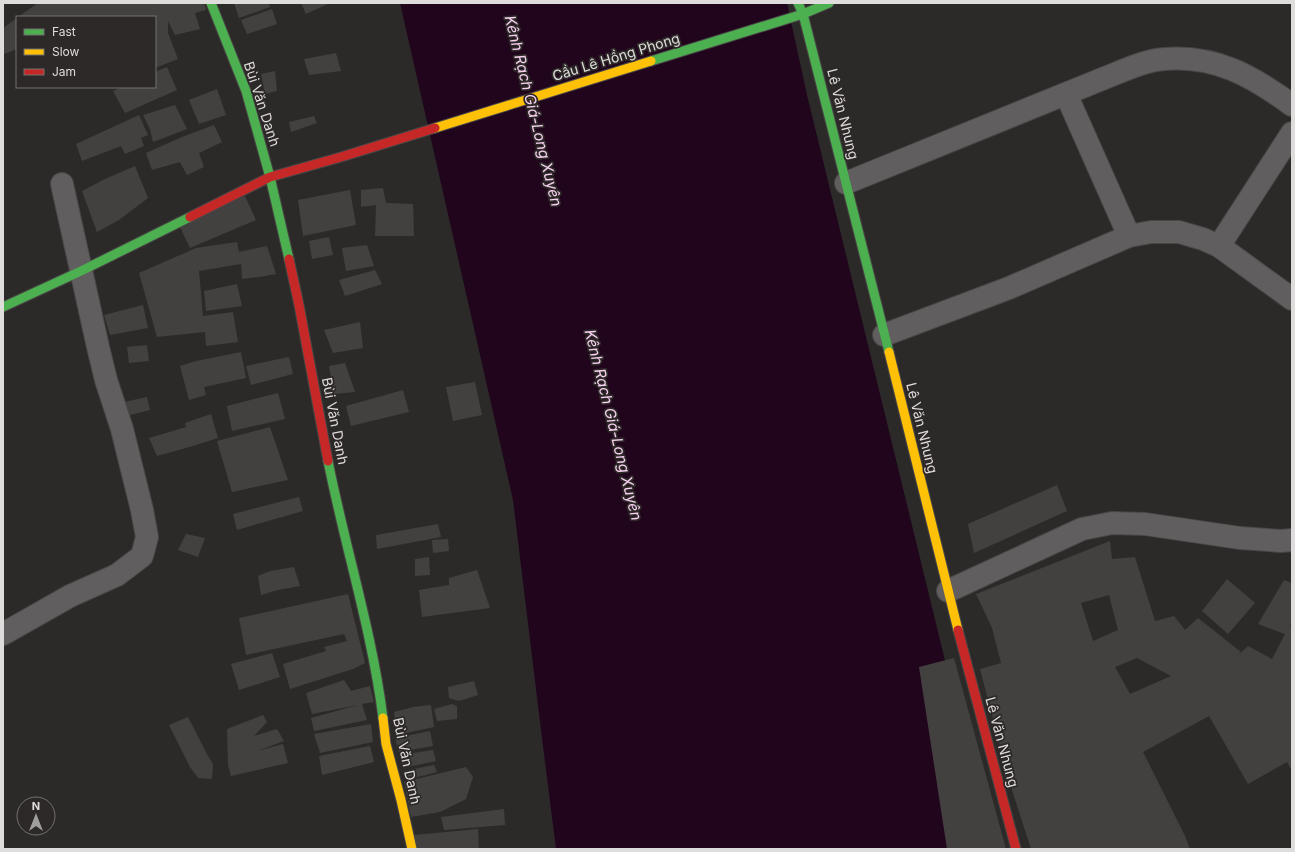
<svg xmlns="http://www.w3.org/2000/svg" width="1295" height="852" viewBox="0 0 1295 852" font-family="Inter,sans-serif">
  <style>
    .water { fill: #20051c }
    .building { fill: #434140; fill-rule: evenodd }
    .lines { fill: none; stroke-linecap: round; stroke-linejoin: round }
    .street-casing { stroke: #494746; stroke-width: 24 }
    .fast-casing { stroke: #494746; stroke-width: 11 }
    .slow-casing { stroke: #494746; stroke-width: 11 }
    .jam-casing { stroke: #494746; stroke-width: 11 }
    .street { stroke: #605e5e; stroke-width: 22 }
    .fast { stroke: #4caf50; stroke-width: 9 }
    .slow { stroke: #ffc107; stroke-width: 9 }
    .jam { stroke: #c62828; stroke-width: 9 }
    .labels { text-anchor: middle; stroke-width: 3.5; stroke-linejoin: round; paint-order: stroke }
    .street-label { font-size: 14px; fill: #dfdcdc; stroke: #2d2928 }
    .water-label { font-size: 15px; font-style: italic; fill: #f8d0f0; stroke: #2d2928 }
  </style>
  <rect width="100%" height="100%" fill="#2c2a29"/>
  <!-- water -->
  <polygon class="water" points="400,3 787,3 807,95 991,849 556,849 540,722 513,500"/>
  <!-- building -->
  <g class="building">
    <polygon points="38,3 204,3 206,10 195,13 200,29 175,35 168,21 168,33 178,59 155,68 155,17 18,17"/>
    <polygon points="234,3 269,3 270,7 239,18"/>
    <polygon points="301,3 328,3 328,4 306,14"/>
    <polygon points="272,9 277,24 247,34 241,20"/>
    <polygon points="17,18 17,49 4,54 3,51 3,28"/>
    <polygon points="336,53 341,71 309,75 304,59"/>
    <polygon points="167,67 177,90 125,113 113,91 122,87 155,87 155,72"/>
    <polygon points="275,71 277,91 265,94 261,74"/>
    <polygon points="217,89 226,115 199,124 189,100"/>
    <polygon points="175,105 187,129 153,142 150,129 143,115"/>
    <polygon points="139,115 148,135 141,138 144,146 125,154 121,146 82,161 76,144"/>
    <polygon points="314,116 317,123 291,132 289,122"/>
    <polygon points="214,125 222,142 199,153 204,167 187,175 180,162 152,170 146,153 182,137"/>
    <polygon points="135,166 148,198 119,220 97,232 82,191 105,179"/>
    <polygon points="383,188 386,203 413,204 414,236 375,236 376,205 361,207 361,190"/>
    <polygon points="350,190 356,225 303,236 298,200"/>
    <polygon points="245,196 256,220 190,248 179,225"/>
    <polygon points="329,237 333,255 312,259 309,241"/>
    <polygon points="237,242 239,252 267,246 276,274 259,277 242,279 241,264 199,271 203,316 233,312 238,342 206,346 205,332 157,337 139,273 196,248"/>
    <polygon points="367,245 374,266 346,271 342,248"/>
    <polygon points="375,270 382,284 345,296 339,280"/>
    <polygon points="237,284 242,306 206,311 204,291"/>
    <polygon points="143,305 148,328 110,335 104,315"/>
    <polygon points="360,322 363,348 333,353 324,330"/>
    <polygon points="147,345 149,361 129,363 127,347"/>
    <polygon points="241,352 246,378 204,387 206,395 189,400 180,366 196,361"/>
    <polygon points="289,357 293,374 251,385 246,366"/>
    <polygon points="345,363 355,392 334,394 329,366"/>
    <polygon points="475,382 482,415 453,421 446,387"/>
    <polygon points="403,390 409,412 351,426 346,406"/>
    <polygon points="278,393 285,419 232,431 227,406"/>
    <polygon points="147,397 150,410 126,416 124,402"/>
    <polygon points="211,414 218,438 193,446 157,456 149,438 186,427 185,423"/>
    <polygon points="270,427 288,480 232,492 217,441"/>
    <polygon points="1057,485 1067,511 974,553 968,524"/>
    <polygon points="299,497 303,511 237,530 233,514"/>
    <polygon points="438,524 441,537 377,549 376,535"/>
    <polygon points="186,534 205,538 198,557 178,550"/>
    <polygon points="448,539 449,551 433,553 432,540"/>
    <path d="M1110,541L1112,559L1135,557L1155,621L1174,616L1185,630L1198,618L1241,652L1233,660L1248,646L1272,659L1285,634L1258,624L1284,580L1292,583V621L1290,626L1292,627V771L1287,762L1248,784L1209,716L1143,752L1185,836L1190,849H1031L1011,787L980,669L1001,663L992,628L976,594ZM1109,595L1118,630L1093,641L1081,603ZM1137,658L1171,676L1130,694L1115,667Z"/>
    <polygon points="429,557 430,575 415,576 415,559"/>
    <polygon points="294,567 300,586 278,590 261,595 258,576 270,571"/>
    <polygon points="477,570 490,608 422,617 419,590 449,585 449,578"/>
    <polygon points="1227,579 1255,603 1228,634 1202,611"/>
    <polygon points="348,594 365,663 353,669 290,689 283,664 326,651 324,647 347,641 344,634 246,655 239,618"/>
    <polygon points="272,653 280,677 239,690 231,664"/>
    <polygon points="954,658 1006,849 947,849 919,667"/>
    <polygon points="344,680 351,691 370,686 374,702 362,704 367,720 314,731 311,718 358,705 312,714 306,693"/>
    <polygon points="474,681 478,695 459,701 449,698 448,687"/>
    <polygon points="452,704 457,706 457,719 437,721 434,709"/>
    <polygon points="431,705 434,727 397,735 394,712 413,707"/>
    <polygon points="263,715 267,722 254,736 277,729 284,741 257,751 283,744 288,763 231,776 228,765 227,729"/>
    <polygon points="188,717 208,756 213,764 212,779 198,778 190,767 169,725"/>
    <polygon points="371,724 373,742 320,753 314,734"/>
    <polygon points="430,731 433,746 399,752 395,738"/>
    <polygon points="370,746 374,762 322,775 319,756"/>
    <polygon points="433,750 436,761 403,768 400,755"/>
    <polygon points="434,765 437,772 406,780 403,771"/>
    <polygon points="466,767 473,777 466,799 440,812 411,817 404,782"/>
    <polygon points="504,809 505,825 444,830 441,817"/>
    <polygon points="478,829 479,849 417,849 414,835"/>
  </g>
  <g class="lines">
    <defs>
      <g id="street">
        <polyline points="1066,94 1129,236"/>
        <path d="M846,183L1117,73C1132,67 1148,60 1165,59C1216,55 1252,76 1292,105"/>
        <polyline points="1219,246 1292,133"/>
        <polyline points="884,335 1009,288 1129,236 1151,232 1179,232 1203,239 1219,246 1292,299"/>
        <polyline points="948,591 1082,529 1112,523 1145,524 1240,538 1281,541 1292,540"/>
        <polyline points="3,634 70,596 117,575 142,556 147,537 142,510 122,429 106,380 98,347 62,184"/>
      </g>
      <g id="fast">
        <polyline points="211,3 246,91 270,177 289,259"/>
        <polyline points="798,3 803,14 889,352"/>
        <polyline points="651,61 803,14 829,3"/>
        <polyline points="3,307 81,271 190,217"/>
        <path d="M328,461C345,547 372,631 383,718"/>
      </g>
      <g id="slow">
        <polyline points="435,128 651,61"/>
        <polyline points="889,352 958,630"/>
        <polyline points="383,718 386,744 401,800 412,849"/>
      </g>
      <g id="jam">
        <polyline points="190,217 270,177 341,157 435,128"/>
        <polyline points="289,259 299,305 328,461"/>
        <polyline points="958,630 1016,849"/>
      </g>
    </defs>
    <!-- street casing -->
    <use href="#street" class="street-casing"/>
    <!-- fast casing -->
    <use href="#fast" class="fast-casing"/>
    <!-- slow casing -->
    <use href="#slow" class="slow-casing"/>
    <!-- jam casing -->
    <use href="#jam" class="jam-casing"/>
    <!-- street -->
    <use href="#street" class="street"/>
    <!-- fast -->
    <use href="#fast" class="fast"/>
    <!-- slow -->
    <use href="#slow" class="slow"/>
    <!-- jam -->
    <use href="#jam" class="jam"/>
  </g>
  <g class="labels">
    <!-- street labels -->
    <g class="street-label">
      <text transform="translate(616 57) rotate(-17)" y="5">Cầu Lê Hồng Phong</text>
      <text transform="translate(262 104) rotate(72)" y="5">Bùi Văn Danh</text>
      <text transform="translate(843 114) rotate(76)" y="5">Lê Văn Nhung</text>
      <text transform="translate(335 421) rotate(79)" y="5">Bùi Văn Danh</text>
      <text transform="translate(922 428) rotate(76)" y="5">Lê Văn Nhung</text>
      <text transform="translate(1002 742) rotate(75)" y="5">Lê Văn Nhung</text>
      <text transform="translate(407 761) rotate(78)" y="5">Bùi Văn Danh</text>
    </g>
    <!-- water labels -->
    <g class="water-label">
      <text transform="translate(533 111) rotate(76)" y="5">Kênh Rạch Giá-Long Xuyên</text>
      <text transform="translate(613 425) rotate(76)" y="5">Kênh Rạch Giá-Long Xuyên</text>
    </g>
  </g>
  <!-- border -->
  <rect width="1295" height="852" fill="none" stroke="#dfdcdc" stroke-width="8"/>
  <!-- legend -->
  <rect x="16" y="16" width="140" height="72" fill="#2d2928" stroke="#747170"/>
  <rect x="24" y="29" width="20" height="6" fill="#4caf50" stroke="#747170"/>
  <text x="52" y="36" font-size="12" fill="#dfdcdc">Fast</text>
  <rect x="24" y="49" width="20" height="6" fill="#ffc107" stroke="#747170"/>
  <text x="52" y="56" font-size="12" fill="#dfdcdc">Slow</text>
  <rect x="24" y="69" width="20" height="6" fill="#c62828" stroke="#747170"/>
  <text x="52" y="76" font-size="12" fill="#dfdcdc">Jam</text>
  <!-- north arrow -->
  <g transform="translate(36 816)"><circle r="19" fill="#2d2928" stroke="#747170"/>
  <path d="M0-3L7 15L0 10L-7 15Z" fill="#a09e9d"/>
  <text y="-6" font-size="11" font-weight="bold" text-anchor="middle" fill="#dfdcdc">N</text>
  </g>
</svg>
